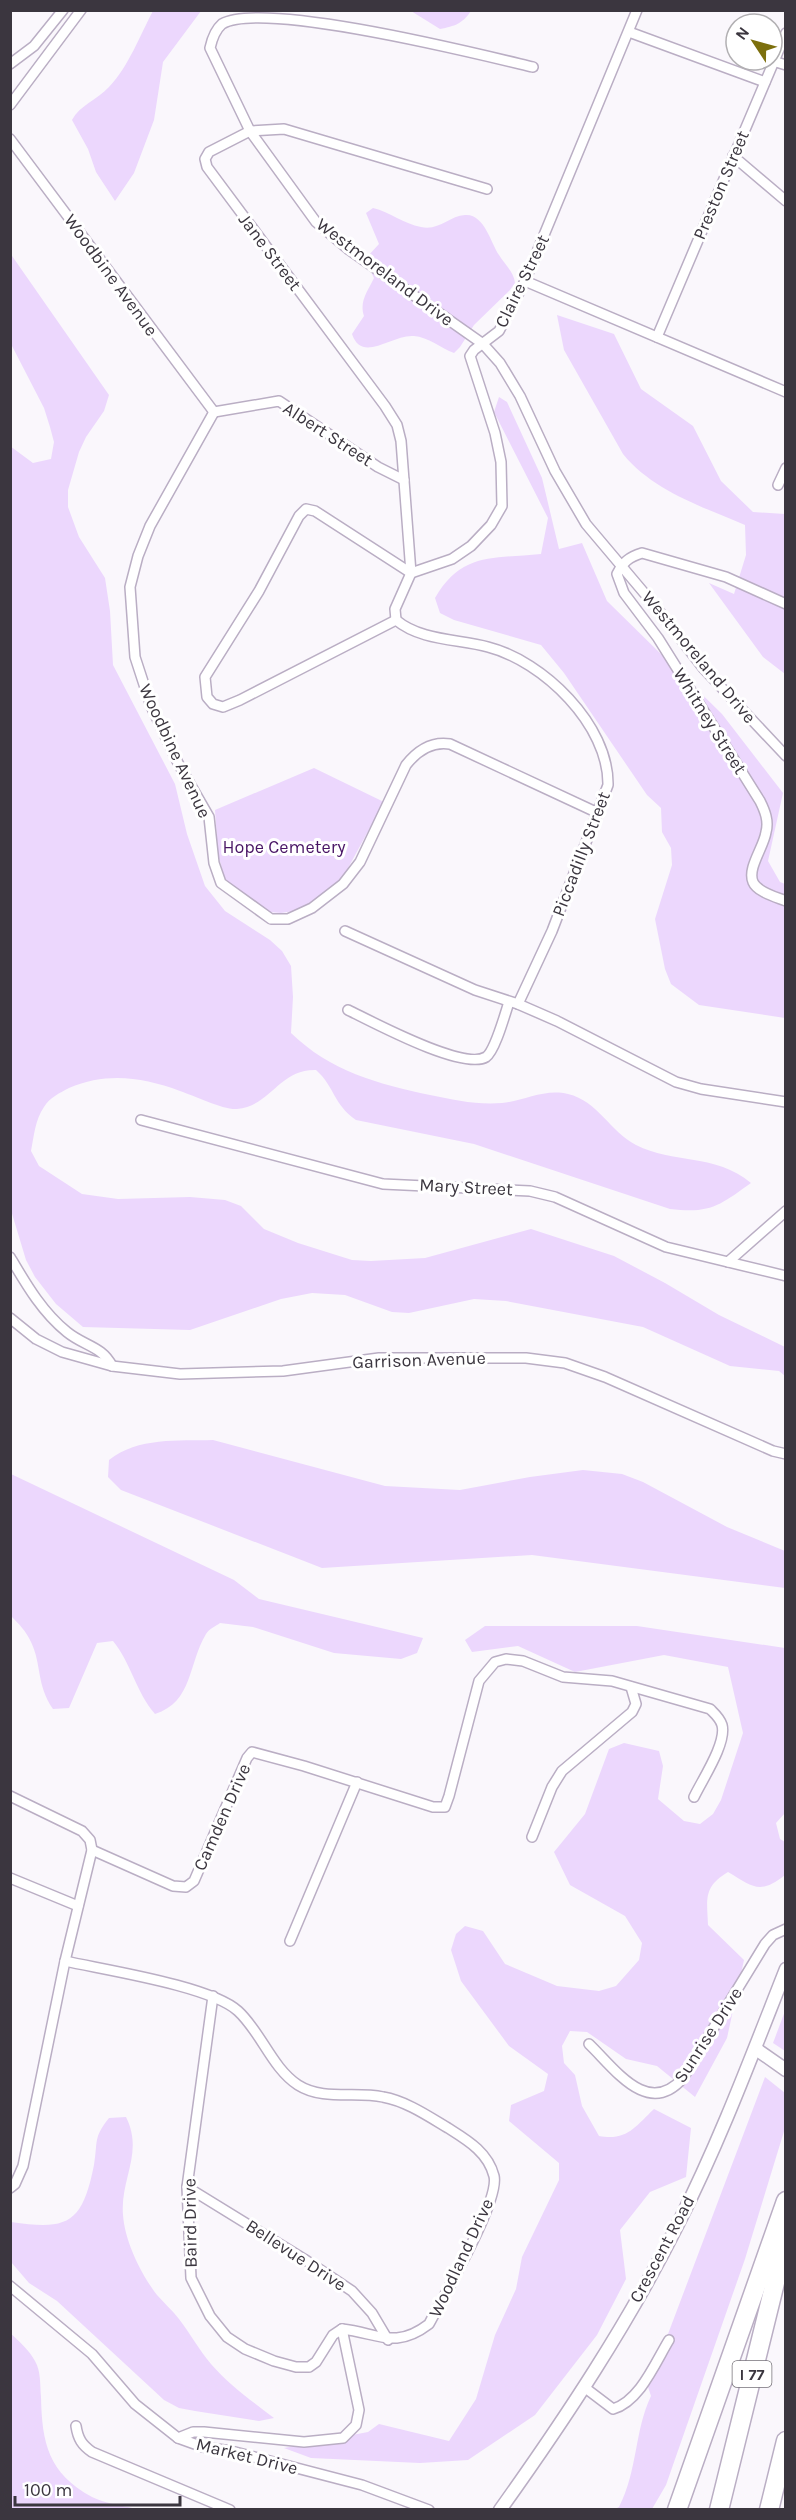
<svg xmlns="http://www.w3.org/2000/svg" width="796" height="2520" viewBox="0 0 796 2520" font-family="Karla,sans-serif">
  <style>
    .green { fill: #ecd7fd }
    .lines { fill: none; stroke-linecap: round; stroke-linejoin: round }
    .minor-casing { stroke: #baaec4; stroke-width: 12 }
    .tertiary-casing { stroke: #baaec4; stroke-width: 15 }
    .motorway-casing { stroke: #baaec4; stroke-width: 21 }
    .minor { stroke: #fff; stroke-width: 9 }
    .tertiary { stroke: #fff; stroke-width: 12 }
    .motorway { stroke: #fff; stroke-width: 18 }
    .labels { text-anchor: middle; stroke-width: 6; stroke-linejoin: round; paint-order: stroke }
    .shield { fill: #fff; stroke: #767279; stroke-width: 1.5 }
    .shield-label { font-size: 16px; font-weight: bold; fill: #3b363f }
    .street-label { font-size: 18px; fill: #3b363f; stroke: #fff }
    .park-label { font-size: 18px; fill: #491565; stroke: #fff }
  </style>
  <rect width="100%" height="100%" fill="#faf7fc"/>
  <!-- green -->
  <g class="green">
    <path d="M153,11H201L163,62L154,120L134,173L115,201L96,172L88,149L72,120C80,105 97,100 109,87C129,66 140,35 153,11Z"/>
    <path d="M411,11L471,10V11C462,24 455,26 440,29Z"/>
    <path d="M373,208C390,212 404,224 421,227C439,231 449,216 465,215C484,213 491,243 499,255C505,265 514,272 515,283L510,290L474,325L460,347L454,353C441,348 428,337 414,336C392,334 362,364 352,334L364,316C359,301 368,291 374,278L369,268L367,257L379,244L366,213Z"/>
    <path d="M10,253L109,395L104,411L86,437L79,452L68,490V507L79,537L105,578L110,611L113,665L175,784L187,834L205,886L225,911L270,940L282,951L291,966L293,997L291,1033C330,1071 378,1084 430,1095C454,1100 477,1105 502,1103C524,1101 545,1088 568,1094C598,1101 610,1132 636,1145C673,1164 715,1153 751,1183C720,1205 711,1214 670,1209L474,1144L356,1120C333,1104 335,1087 316,1070C279,1069 271,1106 237,1109C223,1110 195,1096 180,1091C142,1077 107,1072 69,1088C60,1093 50,1097 44,1107C35,1120 34,1136 31,1151L39,1166L82,1194L118,1199L190,1197L225,1200L241,1206L264,1229L298,1243L352,1260L371,1261L425,1258L531,1229L614,1256L665,1283L719,1315L785,1347V1376L779,1371L730,1366L643,1327L506,1301L474,1299L409,1313L392,1312L345,1295L312,1293L281,1299L190,1330L83,1327L56,1304L35,1277L26,1260L10,1207V446L33,463L51,459L54,442L50,427L44,408L11,344Z"/>
    <path d="M557,315L614,334L641,389L693,426L721,481L753,512L785,514V674L763,657L709,583L734,594L746,555L745,525C703,507 653,491 623,454L564,350Z"/>
    <path d="M499,397L507,402L542,478L559,549L582,543L607,601L722,714L783,793L768,861L780,882L785,884V1018L699,1005L671,984L665,969L655,919L672,865L671,848L662,832L661,808L647,795L564,673L541,645L454,620L440,613L435,598C462,552 493,559 541,554L548,518L494,412Z"/>
    <polygon points="314,768 384,802 341,881 300,910 281,913 269,912 225,880 218,854 215,810"/>
    <path d="M213,1440L385,1486L460,1490L530,1477L583,1470L622,1474L643,1482L727,1527L785,1551V1588L532,1555L322,1568L121,1490L108,1477L109,1460C138,1437 178,1441 213,1440Z"/>
    <path d="M11,1474L234,1580L259,1599L423,1638L417,1653L401,1659L334,1653L253,1627L220,1623C216,1626 209,1629 206,1634C188,1664 193,1702 155,1714C136,1692 131,1663 113,1641L97,1643L69,1708L53,1709C36,1684 42,1665 31,1642C26,1631 19,1624 11,1616Z"/>
    <path d="M485,1626H637L785,1648V1813L776,1823L780,1839L785,1842V1875C760,1895 753,1887 728,1872C703,1887 707,1899 708,1925L744,1960L727,2038L695,2097L657,2066L626,2059L587,2032L570,2031L562,2046L564,2063L575,2075L582,2106L599,2136C627,2141 635,2127 654,2109L691,2128L686,2177L650,2192L620,2230L626,2279L597,2335L535,2415L468,2460L420,2463L311,2458L284,2448L368,2432L379,2424L449,2441L476,2399L495,2335L516,2289L522,2257L559,2180V2163L509,2121L511,2105L544,2091L548,2074L509,2046L461,1981L451,1950L456,1934L465,1926L483,1931L505,1964L557,1986L599,1991L616,1986L639,1960L642,1943L625,1916L570,1885L554,1852L585,1814L609,1749L624,1743L659,1751L663,1766L658,1799L684,1821L700,1824L713,1814L721,1800L743,1733L728,1667L664,1655L575,1672L518,1646L472,1652L465,1640Z"/>
    <polygon points="785,2011 786,2051 785,2051 773,2043"/>
    <path d="M765,2077L785,2093V2128L745,2259L666,2485L652,2509L613,2510L619,2507C638,2470 634,2432 651,2396L648,2387Z"/>
    <path d="M126,2117C144,2153 120,2179 123,2215C125,2242 141,2274 157,2295C164,2303 172,2310 179,2319C190,2333 199,2350 211,2364C229,2385 252,2401 274,2418L259,2421L195,2411L179,2408L164,2400L57,2301L29,2283L11,2262V2222C67,2230 82,2225 94,2165C98,2141 93,2138 109,2118Z"/>
    <path d="M10,2333C19,2341 29,2350 35,2361C41,2371 40,2385 41,2397C42,2443 48,2473 92,2497C106,2504 121,2505 136,2509H11Z"/>
  </g>
  <g class="lines">
    <defs>
      <g id="minor">
        <polyline points="629,32 765,82"/>
        <polyline points="773,61 786,65"/>
        <polyline points="10,64 34,46 63,10"/>
        <path d="M533,67C478,54 263,0 222,24C215,30 212,39 210,48L250,131L316,222L348,249L483,344L500,363L520,396L555,471L586,524L656,607L704,669L786,756"/>
        <polyline points="10,105 81,10"/>
        <polyline points="10,139 214,412"/>
        <polyline points="733,156 786,201"/>
        <polyline points="525,281 786,392"/>
        <polyline points="657,337 786,33"/>
        <path d="M214,412L150,526L138,556L130,587L135,657L151,706L178,763L209,817L214,863L221,883L271,919H288L312,908L343,884L360,862L406,765C417,751 431,741 450,744L598,813"/>
        <polyline points="214,412 279,401 378,467 404,480"/>
        <polyline points="778,485 786,468"/>
        <path d="M786,604L726,577L642,553C629,557 623,562 617,574L624,593L658,638L760,801C765,811 769,821 766,832C764,847 747,868 753,882C757,892 776,897 786,901"/>
        <polyline points="396,620 240,700 223,707 213,704 207,697 205,677 259,591 299,516 306,509 315,511 411,573 452,559 471,546 491,525 502,506 501,462 495,433 470,356 474,350 499,331 525,281 637,10"/>
        <polyline points="396,620 395,609 411,573 401,441 397,425 385,406 207,167 205,159 209,152 250,131 284,129 487,189"/>
        <path d="M396,620C421,641 459,639 488,647C543,661 609,725 608,785L552,931L518,1004"/>
        <polyline points="345,931 475,990 518,1004 557,1021 676,1082 701,1089 786,1102"/>
        <path d="M348,1010C371,1021 463,1071 486,1057C495,1051 505,1014 509,1002"/>
        <polyline points="141,1120 383,1184 530,1191 555,1197 666,1247 786,1276"/>
        <path d="M10,1257C26,1284 42,1312 67,1332C84,1346 102,1346 112,1366"/>
        <polyline points="728,1262 786,1211"/>
        <polyline points="10,1318 36,1339 62,1352 112,1366 180,1374 283,1371 379,1358 526,1358 565,1363 605,1377 773,1451 786,1454"/>
        <polyline points="10,1796 82,1831 90,1840 92,1850 65,1961 23,2166 15,2184 10,2188"/>
        <polyline points="532,1837 552,1787 562,1771 632,1712 636,1704 631,1687"/>
        <path d="M92,1850L173,1886L186,1887L194,1881L247,1758L252,1752L304,1766L433,1807H445L449,1796L479,1681L495,1662L506,1659L523,1661L563,1677L612,1681L710,1709C715,1714 720,1718 722,1725C727,1743 702,1780 694,1797"/>
        <polyline points="10,1878 78,1906"/>
        <polyline points="290,1941 357,1782"/>
        <path d="M65,1961C105,1970 211,1986 238,2011C261,2032 272,2068 298,2085C323,2101 356,2091 383,2097C406,2101 428,2116 448,2128C467,2140 488,2152 494,2176C500,2201 443,2297 429,2324C395,2350 378,2333 342,2329L359,2410L356,2425L343,2438L304,2442L204,2432H193L178,2438"/>
        <polyline points="213,1996 187,2187 191,2278 210,2316 227,2337 245,2349 274,2361 296,2367 309,2367 316,2362 333,2335 342,2329"/>
        <path d="M589,2044C615,2069 648,2118 683,2078L765,1944L773,1935L786,1929"/>
        <polyline points="187,2187 304,2259 352,2291 372,2313 388,2340"/>
        <polyline points="10,2286 92,2354 135,2404 178,2438 203,2447 231,2451 362,2485 429,2510"/>
        <path d="M584,2387L613,2409C640,2401 655,2363 669,2340"/>
        <path d="M76,2426C78,2439 82,2445 92,2452L230,2510"/>
      </g>
      <g id="tertiary">
        <polyline points="756,2049 786,2070"/>
        <path d="M500,2510C565,2419 628,2324 678,2224C720,2141 752,2055 786,1969"/>
      </g>
      <g id="motorway">
        <polyline points="677,2510 786,2201"/>
        <polyline points="719,2510 786,2238"/>
        <polyline points="769,2510 786,2441"/>
      </g>
    </defs>
    <!-- minor casing -->
    <use href="#minor" class="minor-casing"/>
    <!-- tertiary casing -->
    <use href="#tertiary" class="tertiary-casing"/>
    <!-- motorway casing -->
    <use href="#motorway" class="motorway-casing"/>
    <!-- minor -->
    <use href="#minor" class="minor"/>
    <!-- tertiary -->
    <use href="#tertiary" class="tertiary"/>
    <!-- motorway -->
    <use href="#motorway" class="motorway"/>
  </g>
  <g class="labels">
    <!-- shield labels -->
    <rect class="shield" x="732.5" y="2361" width="39" height="26" rx="4.5"/>
    <g class="shield-label">
      <text x="752" y="2380">I 77</text>
    </g>
    <!-- street labels -->
    <g class="street-label">
      <text transform="translate(721 185) rotate(-67)" y="6">Preston Street</text>
      <text transform="translate(270 252) rotate(53)" y="6">Jane Street</text>
      <text transform="translate(385 272) rotate(37)" y="6">Westmoreland Drive</text>
      <text transform="translate(111 275) rotate(54)" y="6">Woodbine Avenue</text>
      <text transform="translate(522 281) rotate(-64)" y="6">Claire Street</text>
      <text transform="translate(328 434) rotate(33)" y="6">Albert Street</text>
      <text transform="translate(699 657) rotate(50)" y="6">Westmoreland Drive</text>
      <text transform="translate(710 721) rotate(58)" y="6">Whitney Street</text>
      <text transform="translate(175 751) rotate(65)" y="6">Woodbine Avenue</text>
      <text transform="translate(581 854) rotate(-69)" y="6">Piccadilly Street</text>
      <text transform="translate(466 1187) rotate(3)" y="6">Mary Street</text>
      <text transform="translate(419 1360) rotate(-2)" y="6">Garrison Avenue</text>
      <text transform="translate(222 1817) rotate(-66)" y="6">Camden Drive</text>
      <text transform="translate(708 2035) rotate(-57)" y="6">Sunrise Drive</text>
      <text transform="translate(190 2223) rotate(-91)" y="6">Baird Drive</text>
      <text transform="translate(662 2249) rotate(-62)" y="6">Crescent Road</text>
      <text transform="translate(296 2255) rotate(33)" y="6">Bellevue Drive</text>
      <text transform="translate(461 2258) rotate(-65)" y="6">Woodland Drive</text>
      <text transform="translate(247 2456) rotate(14)" y="6">Market Drive</text>
    </g>
    <!-- park labels -->
    <g class="park-label">
      <text x="284" y="853">Hope Cemetery</text>
    </g>
  </g>
  <!-- border -->
  <rect width="796" height="2520" fill="none" stroke="#3b363f" stroke-width="24"/>
  <!-- north arrow -->
  <g transform="translate(754 42) rotate(306)"><circle r="28" fill="#ffffff" stroke="#b1afb2" stroke-width="1.5"/>
  <path d="M0-4.5L10 22L0 15L-10 22Z" fill="#7c6f0d"/>
  <text y="-9" font-size="16" font-weight="bold" text-anchor="middle" fill="#3b363f">N</text>
  </g>
  <!-- scale -->
  <path d="M15 2496v9h165v-9" fill="none" stroke="#3b363f" stroke-width="3"/>
  <text x="24" y="2496" font-size="18" fill="#3b363f" stroke="#ffffff" stroke-width="4.5" paint-order="stroke">100 m</text>
</svg>
